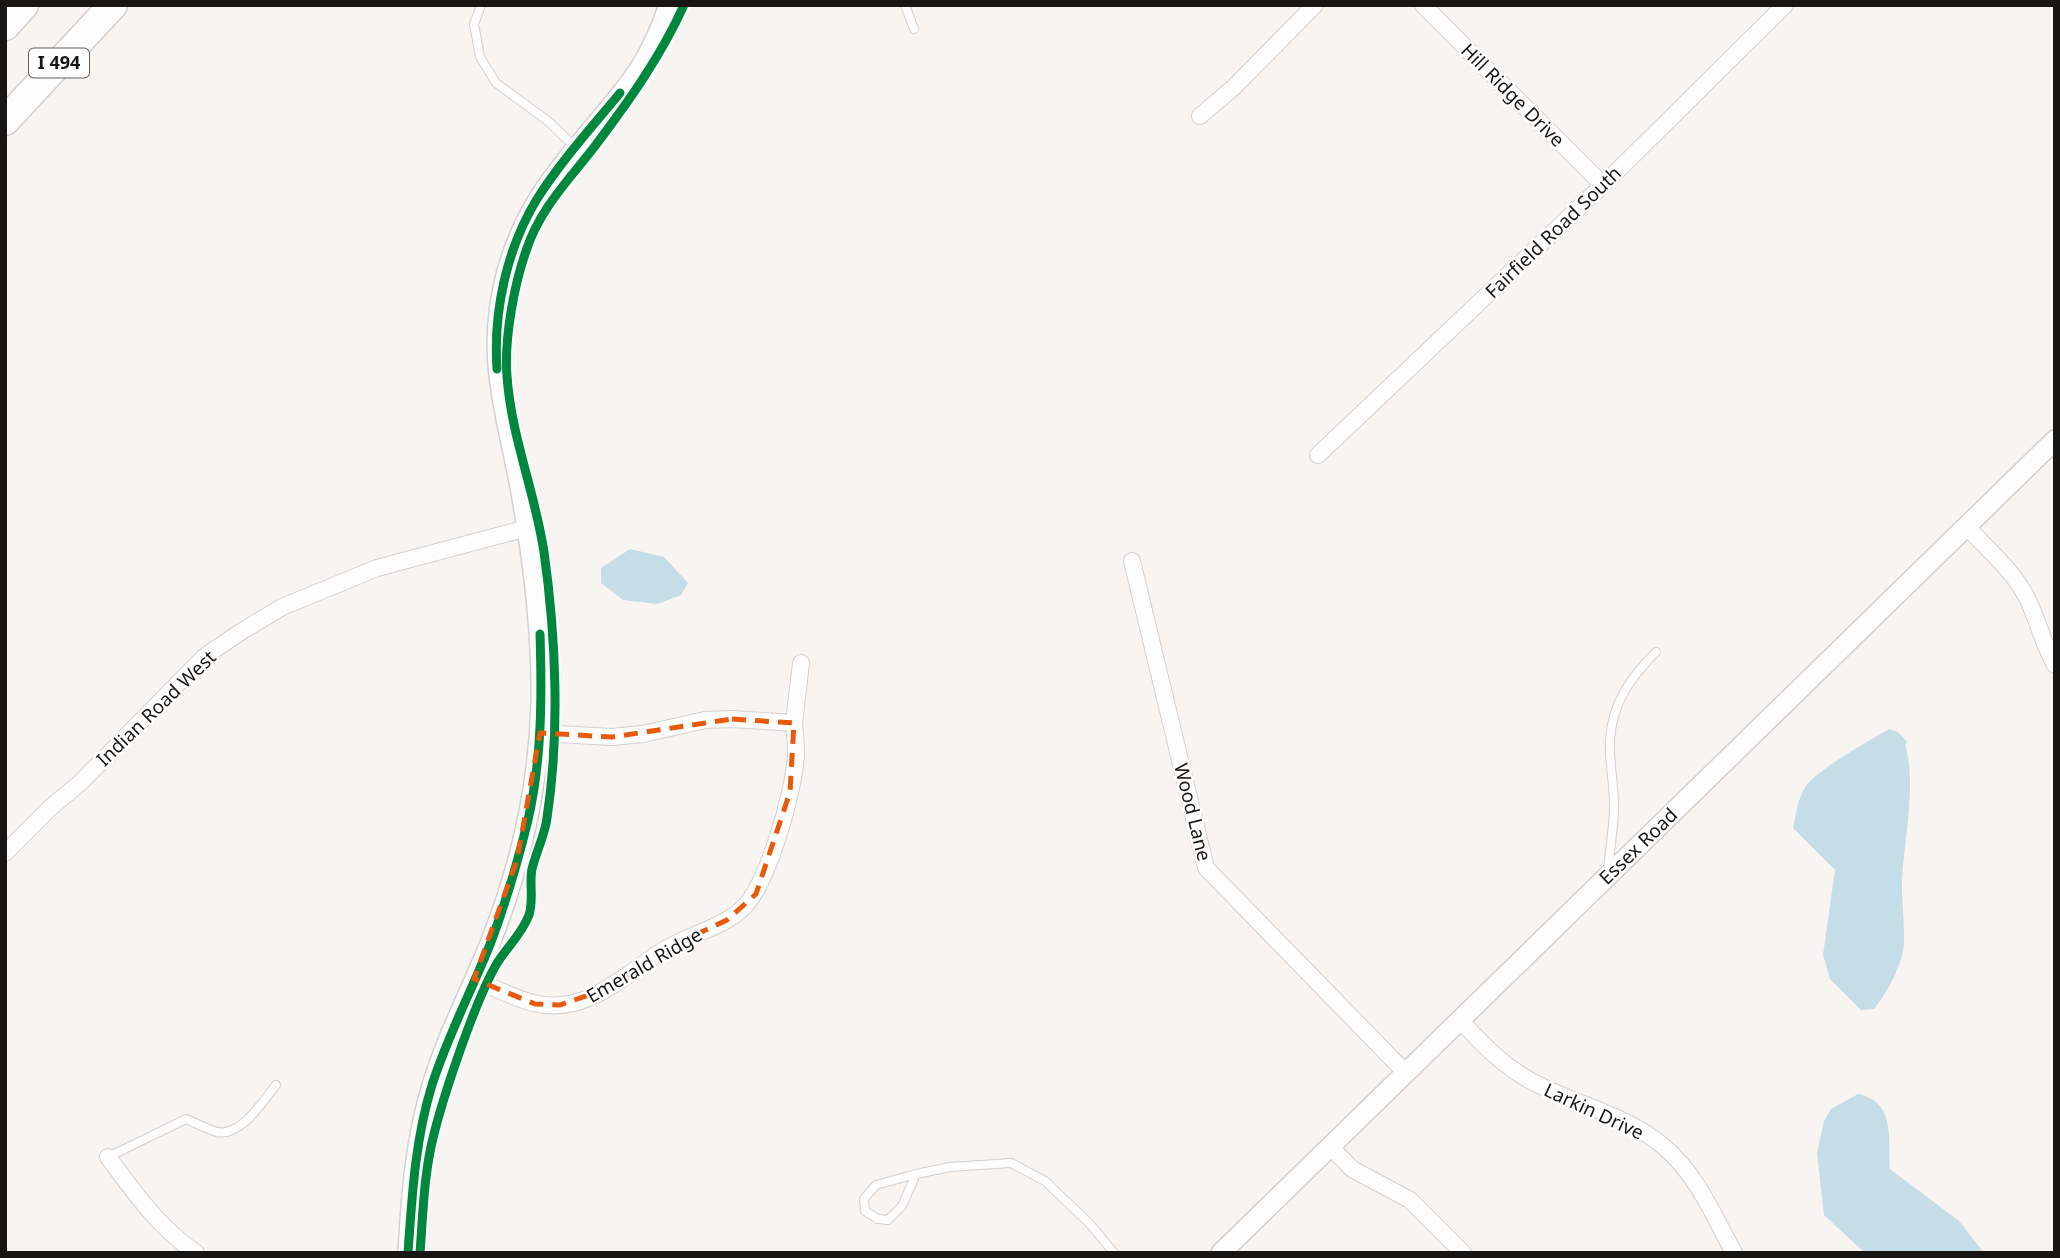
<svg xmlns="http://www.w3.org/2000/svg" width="2060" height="1258" viewBox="0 0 2060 1258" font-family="'Noto Sans',sans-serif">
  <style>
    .water { fill: #c4dde7 }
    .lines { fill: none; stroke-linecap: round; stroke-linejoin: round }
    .service-casing { stroke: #d3d0cf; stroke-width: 10 }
    .minor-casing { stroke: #d3d0cf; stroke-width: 18 }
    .tertiary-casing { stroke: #d3d0cf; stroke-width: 22 }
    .motorway-casing { stroke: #d3d0cf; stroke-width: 31 }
    .service { stroke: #fefdfd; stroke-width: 8 }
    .minor { stroke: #fefdfd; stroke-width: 16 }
    .tertiary { stroke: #fefdfd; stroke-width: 19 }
    .motorway { stroke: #fefdfd; stroke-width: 28 }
    .cycleway-casing { stroke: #fff; stroke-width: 13 }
    .cycleway { stroke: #00873e; stroke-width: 9 }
    .marked { fill: none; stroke: #e8590c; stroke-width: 5; stroke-dasharray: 14 9; stroke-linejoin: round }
    .labels { text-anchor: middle; stroke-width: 5; stroke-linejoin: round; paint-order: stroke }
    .shield { fill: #fff; stroke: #5d5c5b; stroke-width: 2 }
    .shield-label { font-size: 18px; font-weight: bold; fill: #171615 }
    .street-label { font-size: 19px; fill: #171615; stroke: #fff }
  </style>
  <rect width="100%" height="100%" fill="#f7f4f2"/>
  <!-- water -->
  <g class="water">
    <polygon points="630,549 664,557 688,583 681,595 657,604 623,600 601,583 601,568"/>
    <path d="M1889,729L1898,732L1907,742L1905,745C1917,781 1904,841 1902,880C1901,901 1907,938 1902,956C1896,975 1886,994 1874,1009L1861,1010L1830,979L1823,955L1835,870L1793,828C1796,814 1798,798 1806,786C1817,770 1870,740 1889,729Z"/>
    <path d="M1858,1094C1896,1102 1888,1139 1890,1169L1959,1221L1984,1253H1865L1824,1215L1817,1153L1824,1121L1831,1109Z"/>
  </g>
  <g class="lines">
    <defs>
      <g id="service">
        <polyline points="481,5 474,24 480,57 496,83 548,121 576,148"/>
        <polyline points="905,5 914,29"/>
        <path d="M1608,869C1610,848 1614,826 1614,805C1614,784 1609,762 1610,740C1612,703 1631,677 1656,652"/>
        <path d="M108,1157L186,1119C196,1123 207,1129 217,1132C241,1137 263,1101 276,1085"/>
        <polyline points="916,1174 902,1206 888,1220 878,1219 865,1211 864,1199 876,1185 916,1174 950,1167 1011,1163 1045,1181 1090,1224 1114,1253"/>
      </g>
      <g id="minor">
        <polyline points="1423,5 1603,185"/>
        <polyline points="1200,116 1233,88 1315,5"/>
        <polyline points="1318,455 1603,185 1785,5"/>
        <path d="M1966,526C1987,549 2013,570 2027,598C2038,620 2043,644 2055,665"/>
        <polyline points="1132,561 1206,868 1405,1072"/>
        <polyline points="794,723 801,663"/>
        <polyline points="5,853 51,807 80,783 204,657 239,633 282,607 377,568 527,528"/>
        <path d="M474,979C493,987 513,998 533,1003C585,1016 623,976 662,951C687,935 720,929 742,909C768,885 794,791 796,755C796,744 795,733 794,723L732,719L705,720L643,734L612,737L540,733"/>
        <path d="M1460,1020C1482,1044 1504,1067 1533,1082C1576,1105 1625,1114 1663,1146C1696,1173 1714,1216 1734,1253"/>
        <polyline points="1330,1146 1352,1169 1410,1200 1463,1253"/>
        <path d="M108,1157C134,1192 159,1228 196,1253"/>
      </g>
      <g id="tertiary">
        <path d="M408,1253C411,1197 415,1143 431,1089C446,1037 471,991 491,941C521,865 539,784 541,702C542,633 534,566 522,498C508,416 484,361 506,275C530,183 587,144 638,71C651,51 661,28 669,5"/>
        <polyline points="1221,1253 2055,440"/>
      </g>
      <g id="motorway">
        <polyline points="5,26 24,5"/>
        <polyline points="5,121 113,5"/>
      </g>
    </defs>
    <!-- service casing -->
    <use href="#service" class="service-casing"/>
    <!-- minor casing -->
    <use href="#minor" class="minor-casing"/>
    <!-- tertiary casing -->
    <use href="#tertiary" class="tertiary-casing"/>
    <!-- motorway casing -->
    <use href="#motorway" class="motorway-casing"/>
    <!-- service -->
    <use href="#service" class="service"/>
    <!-- minor -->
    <use href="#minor" class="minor"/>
    <!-- tertiary -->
    <use href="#tertiary" class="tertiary"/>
    <!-- motorway -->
    <use href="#motorway" class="motorway"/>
    <defs>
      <g id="cycleway">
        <path d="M497,369C493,311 507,248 537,199C561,161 592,127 620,93"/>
        <path d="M408,1253C412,1196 415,1140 432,1085C448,1035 472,990 491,942C506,902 518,861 528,820C542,759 542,696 540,634"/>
        <path d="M420,1253C423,1213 424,1172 434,1134C443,1098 456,1061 469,1026C477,1005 485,984 496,965C506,948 522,934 529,915C534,900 529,884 532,869C536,852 545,835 547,818C560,733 556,637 544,552C535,492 511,436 507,376C504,340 514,285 526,251C540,208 569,180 595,146C629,101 661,56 684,5"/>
      </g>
    </defs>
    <!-- cycleway casing -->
    <use href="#cycleway" class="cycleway-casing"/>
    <!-- cycleway -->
    <use href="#cycleway" class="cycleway"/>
  </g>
  <!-- marked area -->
  <path class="marked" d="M732,719L794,723L790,792L756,894L727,920L665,949L609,988L560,1005L535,1004L474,979L517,860L540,733L612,737Z"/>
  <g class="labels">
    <!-- shield labels -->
    <rect class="shield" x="29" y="48.5" width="60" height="29" rx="5"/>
    <g class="shield-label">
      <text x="59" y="69">I 494</text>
    </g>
    <!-- street labels -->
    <g class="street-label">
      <text transform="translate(1513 95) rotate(45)" y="7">Hill Ridge Drive</text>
      <text transform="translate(1553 232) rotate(-44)" y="7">Fairfield Road South</text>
      <text transform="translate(156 708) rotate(-44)" y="7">Indian Road West</text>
      <text transform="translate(1193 812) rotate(76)" y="7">Wood Lane</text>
      <text transform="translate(1638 846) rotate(-44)" y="7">Essex Road</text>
      <text transform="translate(644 965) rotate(-30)" y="7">Emerald Ridge</text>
      <text transform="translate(1594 1111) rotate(25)" y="7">Larkin Drive</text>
    </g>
  </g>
  <!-- border -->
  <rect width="2060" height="1258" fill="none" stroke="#171615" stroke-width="14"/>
</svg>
